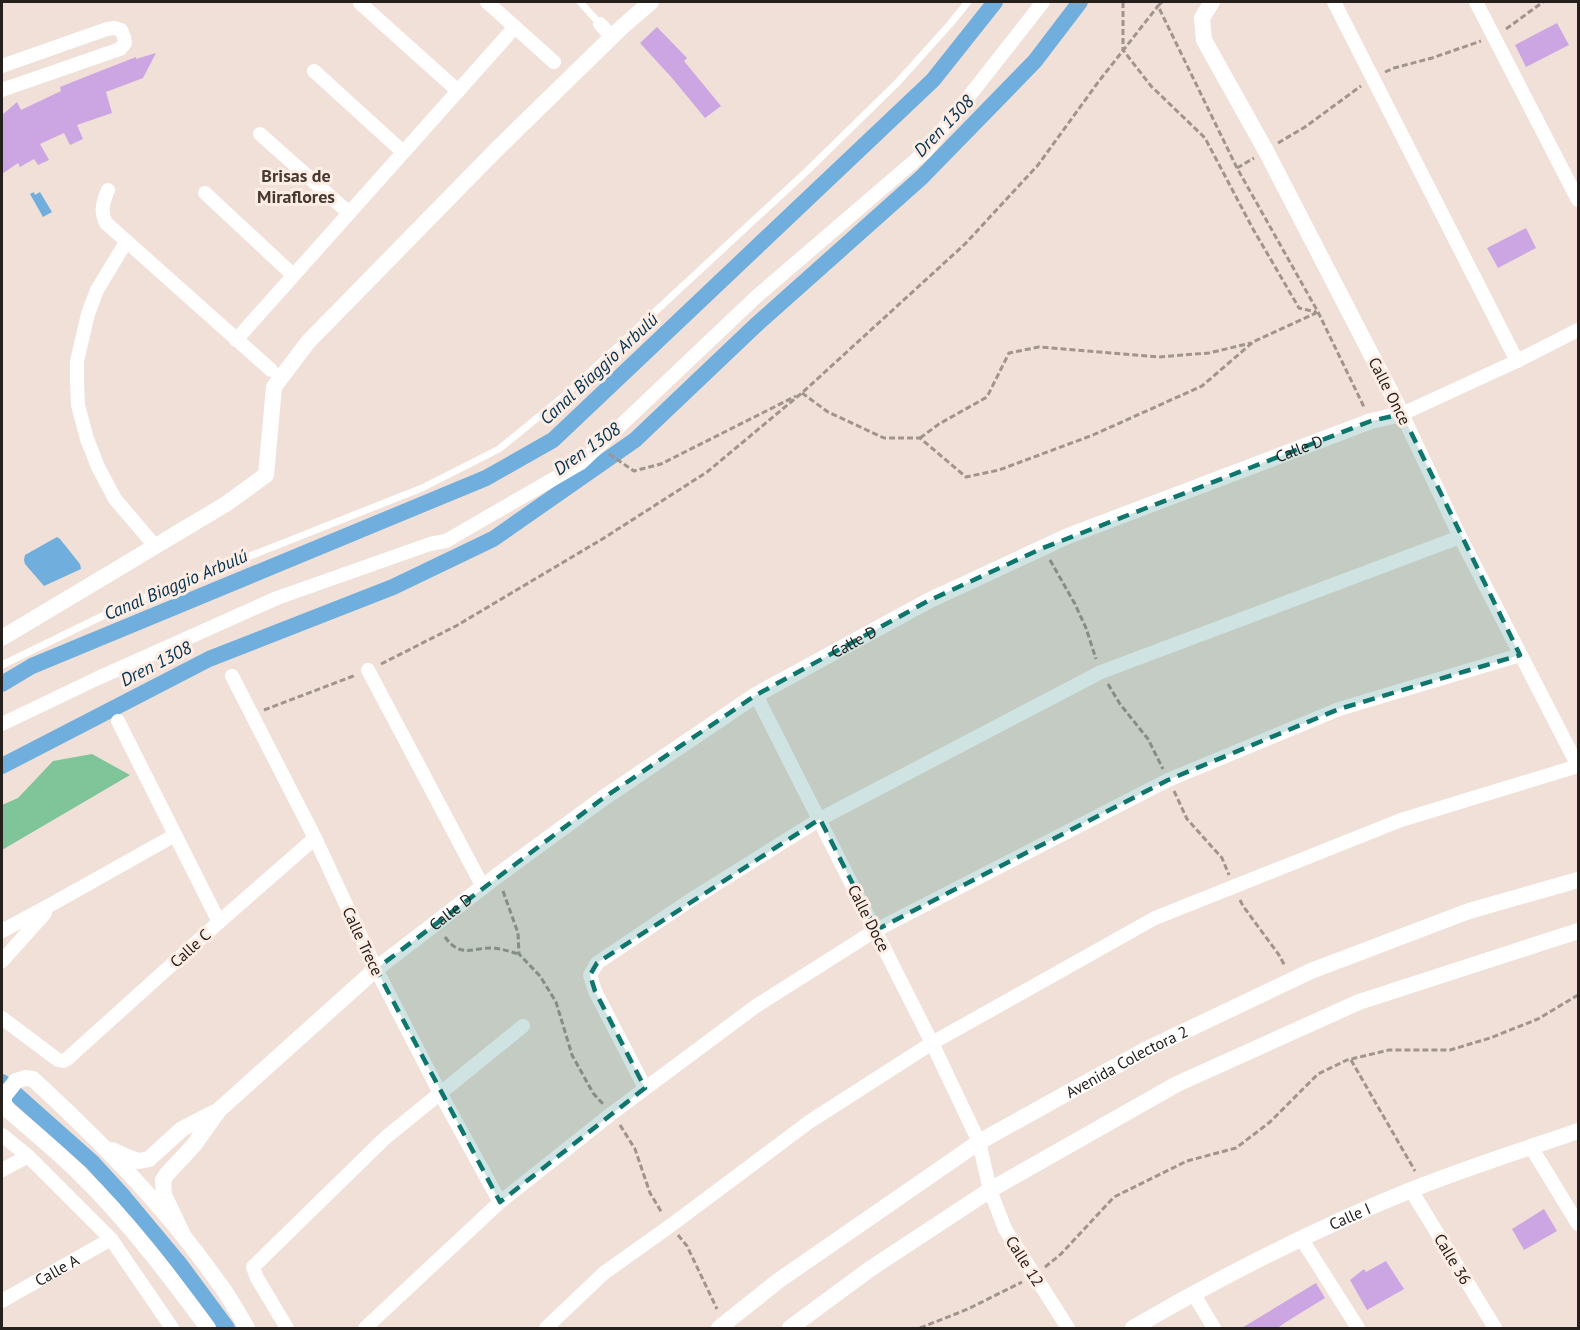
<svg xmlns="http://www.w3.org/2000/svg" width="1580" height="1330" viewBox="0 0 1580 1330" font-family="'PT Sans',sans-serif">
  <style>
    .forest { fill: #7fc599 }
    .water { fill: #6faedd }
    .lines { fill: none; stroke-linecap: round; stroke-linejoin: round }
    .canal { stroke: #6faedd; stroke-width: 16 }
    .building { fill: #cca6e3 }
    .path { stroke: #a0948d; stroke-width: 3; stroke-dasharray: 6 3; stroke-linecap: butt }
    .service { stroke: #fff; stroke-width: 7 }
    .minor { stroke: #fff; stroke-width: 14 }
    .tertiary { stroke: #fff; stroke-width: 16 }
    .marked { fill: #0f766e; fill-opacity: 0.2; stroke: #0f766e; stroke-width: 4.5; stroke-dasharray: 12 8; stroke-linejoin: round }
    .labels { text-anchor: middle; stroke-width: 6; stroke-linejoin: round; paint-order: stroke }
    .street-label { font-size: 16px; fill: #26201d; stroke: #feede4 }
    .water-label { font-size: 18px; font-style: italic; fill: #003351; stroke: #feede4 }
    .neighbourhood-label { font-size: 18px; font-weight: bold; fill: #463932; stroke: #feede4 }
  </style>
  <rect width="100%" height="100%" fill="#f1e0d7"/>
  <!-- forest -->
  <polygon class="forest" points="92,754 130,775 2,850 2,805 18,798 53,761"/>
  <!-- water -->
  <g class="water">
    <polygon points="34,192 35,195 40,192 52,212 43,217 30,194"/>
    <polygon points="57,537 60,539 80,564 81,569 44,586 25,564 24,560 25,555"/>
  </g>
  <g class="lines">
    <!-- canal -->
    <g class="canal">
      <polyline points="2,684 32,666 486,478 553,440 933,80 995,2"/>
      <polyline points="2,766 209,659 393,587 493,539 635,440 756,325 922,177 1035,61 1080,2"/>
      <polyline points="2,1082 92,1162 124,1197 179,1263 227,1328"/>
    </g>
  </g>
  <!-- building -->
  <g class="building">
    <polygon points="1557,23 1569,45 1526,67 1515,45"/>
    <polygon points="657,27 687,58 684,61 721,106 705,118 672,78 640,43"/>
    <polygon points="156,53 143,78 106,92 112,113 77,125 83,139 70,145 64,133 40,144 49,160 38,165 34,159 20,167 18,163 2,174 2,115 17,102 21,110 61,91 60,87 85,77 136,57 136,59"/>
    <polygon points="1526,228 1536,248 1498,268 1487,248"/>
    <polygon points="1544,1209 1557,1231 1524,1250 1512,1229"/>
    <polygon points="1386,1261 1404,1289 1367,1310 1350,1280 1364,1269 1366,1272"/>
    <polygon points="1316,1283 1325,1298 1286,1322 1276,1329 1240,1329"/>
  </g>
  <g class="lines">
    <!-- path -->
    <g class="path">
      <polyline points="1123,2 1123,50 1151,86 1205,138 1253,229 1299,308 1316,312"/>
      <polyline points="1162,2 1158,6 1237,168 1318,312 1364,407"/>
      <polyline points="1506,29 1543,2"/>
      <polyline points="1385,72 1394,68 1432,58 1481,41"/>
      <polyline points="1278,143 1305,127 1361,86"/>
      <polyline points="1237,168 1254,158"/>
      <polyline points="802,393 828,412 884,438 920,438 966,477 999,470 1093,435 1202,386 1253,342 1318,312"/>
      <polyline points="920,438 939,424 987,397 1009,353 1039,347 1158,357 1209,353 1251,343"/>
      <polyline points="609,454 634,471 661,464 796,396"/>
      <polyline points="1050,560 1075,604 1086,628 1096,659"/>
      <polyline points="381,664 456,626 604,538 707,472 803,392 965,244 1038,165 1099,81 1158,6"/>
      <polyline points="1108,684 1120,704 1148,739 1163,769"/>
      <polyline points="264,710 356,675"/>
      <polyline points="1174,791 1187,819 1222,858 1229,875"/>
      <polyline points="503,891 518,933 519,954 540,976 556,1002 572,1055 593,1093 603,1104"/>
      <polyline points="1240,900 1243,906 1279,955 1285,966"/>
      <path d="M445,937C461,959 473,947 494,948C503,949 511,952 519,954"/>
      <polyline points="1351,1060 1415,1171"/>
      <polyline points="620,1125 635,1149 650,1193 662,1213"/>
      <polyline points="678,1235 687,1246 717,1309"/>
      <polyline points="1045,1267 1061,1254 1114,1197 1187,1161 1236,1148 1270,1122 1318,1074 1347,1060 1389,1050 1450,1050 1490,1038 1538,1019 1578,995"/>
      <polyline points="920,1328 968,1309 1022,1282"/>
    </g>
    <!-- service -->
    <g class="service">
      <polyline points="580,2 600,24"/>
      <polyline points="2,665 121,607 422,488 499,449 564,396 807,171 897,83 951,23 968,2"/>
    </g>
    <!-- minor -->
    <g class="minor">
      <polyline points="487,2 554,62"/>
      <polyline points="1334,2 1517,361"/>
      <polyline points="1476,2 1578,200"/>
      <polyline points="360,3 458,91"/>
      <polyline points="600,24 612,37"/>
      <polyline points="2,66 107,29 114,28 121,30 124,37 125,43 120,49 2,90"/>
      <polyline points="314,71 403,152"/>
      <polyline points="260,134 349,213"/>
      <path d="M108,190C103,202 100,211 106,223L271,370"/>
      <polyline points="205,193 293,275"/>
      <polyline points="126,242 97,290 88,314 77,361 77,382 78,405 87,439 98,467 115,499 155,546"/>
      <polyline points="1578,330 1517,361 1402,414 1460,537 1578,766"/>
      <polyline points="236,340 515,27"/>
      <polyline points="368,670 483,887"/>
      <polyline points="232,676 315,838 376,969 440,1093 500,1202"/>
      <polyline points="756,695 932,1043 979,1142 990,1190 1005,1229 1068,1328"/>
      <polyline points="118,721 219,922"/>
      <polyline points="2,724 96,679 277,598 430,544 446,541 581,463 756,297 926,151 1043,2"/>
      <polyline points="2,931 52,904 175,835"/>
      <polyline points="2,961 45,913"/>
      <polyline points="2,1018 58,1060 63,1061 67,1059 219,922 315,838"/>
      <polyline points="645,1088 595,991 590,975 597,963 689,901 820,819 1101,672 1460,537"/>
      <polyline points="2,1135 28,1156 111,1239 172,1328"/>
      <polyline points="1531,1147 1578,1224"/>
      <polyline points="2,1170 28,1156"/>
      <polyline points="1411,1190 1495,1328"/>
      <polyline points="1301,1238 1358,1328"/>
      <polyline points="1193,1293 1214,1328"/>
      <path id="s1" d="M2,1301L111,1239"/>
      <polyline points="287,1328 257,1278 253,1267 385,1138 523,1026"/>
      <polyline points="365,1328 500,1202 611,1114 756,1006 876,930 1168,780 1339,709 1520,655"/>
      <polyline points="546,1328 604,1273 670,1226 809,1122 932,1043 1155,918 1401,820 1578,766"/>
    </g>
    <!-- tertiary -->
    <g class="tertiary">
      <polyline points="2,638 226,504 266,475 274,387 308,342 496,150 622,27 651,2"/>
      <polyline points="112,1150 132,1159 139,1161 149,1159 182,1129 215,1112"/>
      <path id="s2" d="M182,1233L164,1195L163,1180L167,1174L194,1145L219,1110L376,969L497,876L602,799L756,695L928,601L1068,536L1371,421L1402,414L1266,151L1204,40L1202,18L1212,2"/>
      <path d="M208,1328C168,1274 128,1221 80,1174C57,1151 32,1131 8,1110L4,1104V1096L16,1081L25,1078L33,1079C102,1143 164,1205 218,1282C229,1296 238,1313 247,1328"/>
      <path id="s3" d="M719,1328L778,1281L979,1142L1145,1050L1311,971L1469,911L1578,880"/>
      <polyline points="790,1328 870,1269 990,1190 1177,1084 1359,1002 1578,931"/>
      <path id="s4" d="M1133,1328C1222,1276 1315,1229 1411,1190C1466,1168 1523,1150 1578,1131"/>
    </g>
  </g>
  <!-- marked area -->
  <path class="marked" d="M1402,414L1520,655L1339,709L1168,780L876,930L820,819L597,963L590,975L595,991L645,1088L500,1202L376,969L602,799L756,695L928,601L1043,548L1371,421Z"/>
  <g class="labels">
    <!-- street labels -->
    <g class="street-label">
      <text transform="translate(1390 391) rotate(63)" y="6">Calle Once</text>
      <text dy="6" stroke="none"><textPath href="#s2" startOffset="1424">Calle D</textPath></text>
      <text dy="6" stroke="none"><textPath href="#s2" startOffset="938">Calle D</textPath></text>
      <text dy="6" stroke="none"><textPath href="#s2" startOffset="452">Calle D</textPath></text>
      <text transform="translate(869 918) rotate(63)" y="6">Calle Doce</text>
      <text transform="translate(363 941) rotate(65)" y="6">Calle Trece</text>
      <text transform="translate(190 948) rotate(-42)" y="6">Calle C</text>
      <text dy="6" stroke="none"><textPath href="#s3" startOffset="488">Avenida Colectora 2</textPath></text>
      <text dy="6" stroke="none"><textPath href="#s4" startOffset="244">Calle I</textPath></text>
      <text transform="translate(1453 1259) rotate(59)" y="6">Calle 36</text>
      <text transform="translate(1025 1261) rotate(58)" y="6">Calle 12</text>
      <text dy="6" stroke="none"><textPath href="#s1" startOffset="63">Calle A</textPath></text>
    </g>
    <!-- water labels -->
    <g class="water-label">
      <text transform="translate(944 126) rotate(-46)" y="6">Dren 1308</text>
      <text transform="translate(599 369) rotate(-43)" y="6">Canal Biaggio Arbulú</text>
      <text transform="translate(587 449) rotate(-35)" y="6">Dren 1308</text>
      <text transform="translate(176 585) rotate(-23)" y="6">Canal Biaggio Arbulú</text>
      <text transform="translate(156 664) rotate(-27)" y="6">Dren 1308</text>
    </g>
    <!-- neighbourhood labels -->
    <g class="neighbourhood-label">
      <text x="296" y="182">Brisas de<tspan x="296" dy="21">Miraflores</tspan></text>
    </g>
  </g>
  <!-- border -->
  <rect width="1580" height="1330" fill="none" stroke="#26201d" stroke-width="6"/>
</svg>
